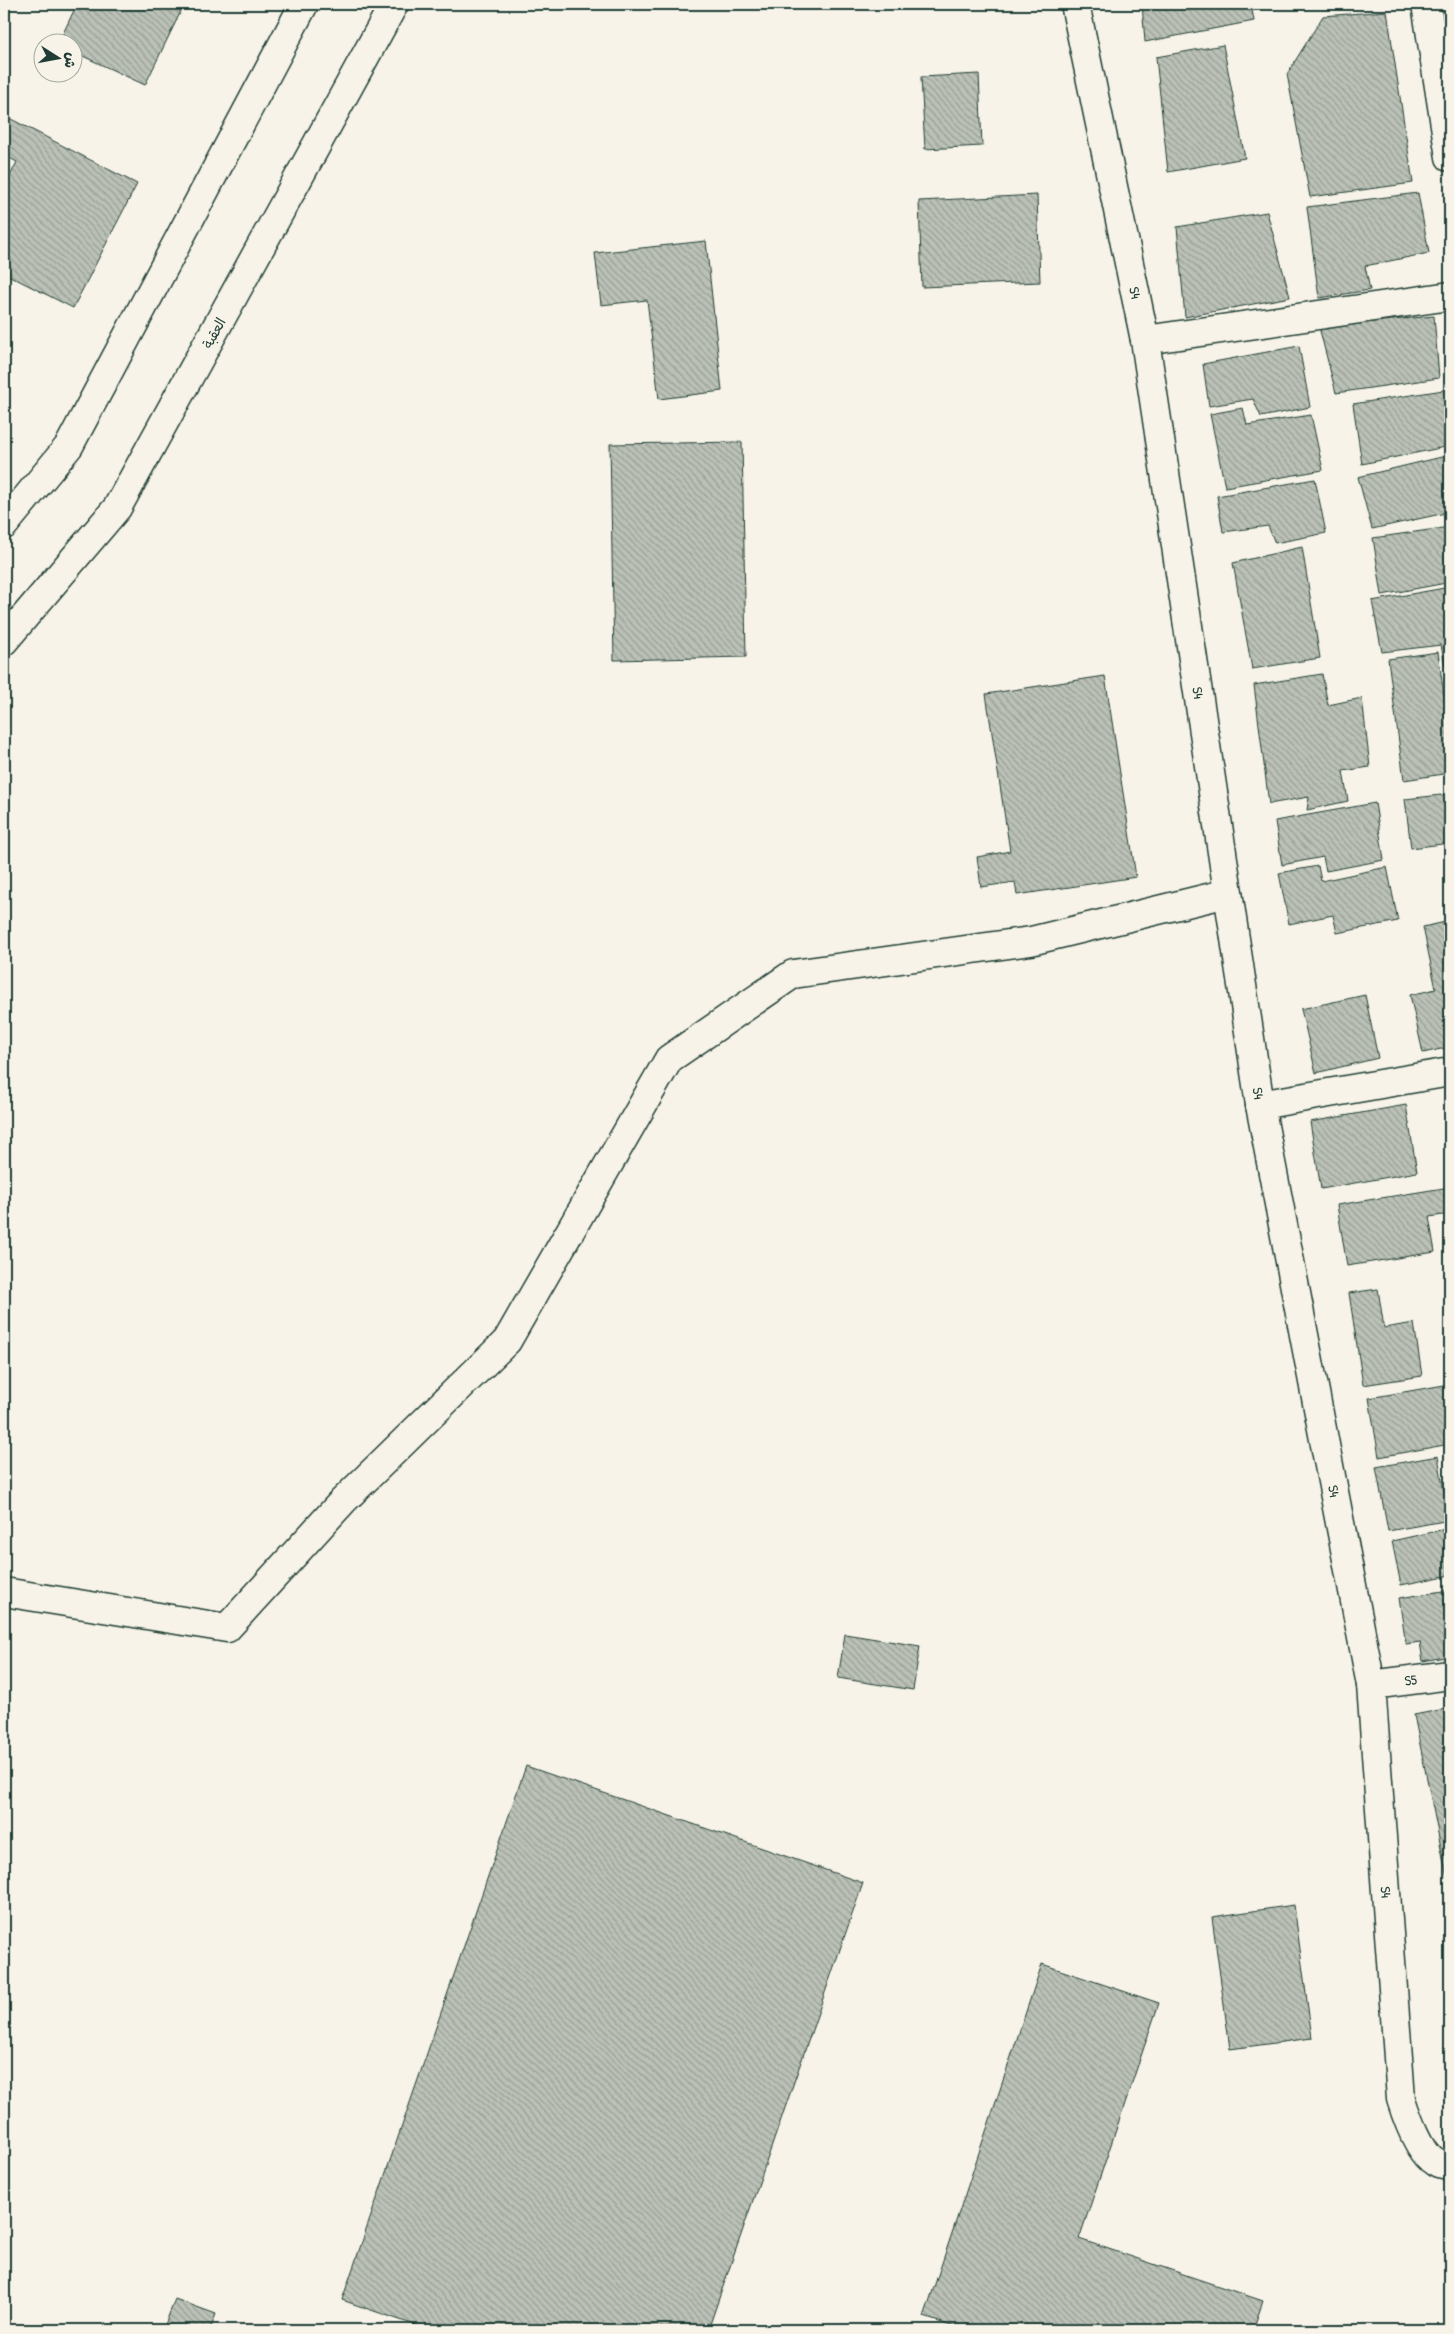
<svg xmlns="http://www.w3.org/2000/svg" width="1454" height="2334" viewBox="0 0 1454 2334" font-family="'Patrick Hand','Playpen Sans Arabic',sans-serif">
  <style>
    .building { fill: url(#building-back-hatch); stroke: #1f3d34 }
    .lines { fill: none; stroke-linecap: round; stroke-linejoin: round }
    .minor-casing { stroke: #1f3d34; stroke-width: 31 }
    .major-casing { stroke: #1f3d34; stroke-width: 31 }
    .minor { stroke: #f7f3e8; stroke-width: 28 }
    .major { stroke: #f7f3e8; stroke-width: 28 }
    .labels { text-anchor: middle; stroke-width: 4.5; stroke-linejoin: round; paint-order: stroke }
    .street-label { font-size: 14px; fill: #1f3d34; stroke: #f7f3e8 }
  </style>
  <defs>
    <pattern id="building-back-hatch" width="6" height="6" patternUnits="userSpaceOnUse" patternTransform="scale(1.25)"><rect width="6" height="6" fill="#bbc1b6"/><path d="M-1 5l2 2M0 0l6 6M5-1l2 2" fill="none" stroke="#979e95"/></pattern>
  </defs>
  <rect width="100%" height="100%" fill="#f7f3e8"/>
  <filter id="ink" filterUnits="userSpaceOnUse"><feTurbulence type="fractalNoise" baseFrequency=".02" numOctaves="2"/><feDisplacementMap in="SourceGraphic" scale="10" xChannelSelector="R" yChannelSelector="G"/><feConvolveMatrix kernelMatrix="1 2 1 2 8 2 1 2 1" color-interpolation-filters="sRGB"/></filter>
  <g filter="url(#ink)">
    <!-- building -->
    <g class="building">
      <polygon points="77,4 166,4 181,11 145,85 72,51 72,42 59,42"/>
      <polygon points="1142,4 1251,4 1254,21 1145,42"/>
      <polygon points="1387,11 1413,183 1310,197 1287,74 1323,16"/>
      <polygon points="1223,45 1245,158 1168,172 1156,57"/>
      <polygon points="979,74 982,146 925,149 921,77"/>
      <polygon points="9,118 137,184 73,308 4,273 4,188 17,162 4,155 4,129"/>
      <polygon points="1418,193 1429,253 1365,266 1370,290 1319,298 1307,207"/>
      <polygon points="1037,195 1040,282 922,287 919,201"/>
      <polygon points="1267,212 1290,297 1185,317 1177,227"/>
      <polygon points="706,241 722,391 659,399 647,300 601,305 595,253"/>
      <polygon points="1434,316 1439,378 1336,393 1319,327"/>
      <polygon points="1299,346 1310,407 1261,417 1253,399 1209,406 1203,364"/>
      <polygon points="1450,389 1450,446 1362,464 1353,404"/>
      <polygon points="1243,408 1247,425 1311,415 1323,470 1225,487 1210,414"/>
      <polygon points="742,442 746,657 614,660 610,444"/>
      <polygon points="1450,455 1450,512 1372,529 1358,477"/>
      <polygon points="1315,479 1326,533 1275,543 1268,526 1223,532 1217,496"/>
      <polygon points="1450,527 1450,568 1443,569 1446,583 1382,595 1373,538"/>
      <polygon points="1302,547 1320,658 1252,669 1233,563"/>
      <polygon points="1448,577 1450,577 1450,691 1441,645 1382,652 1372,601 1450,587"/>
      <polygon points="1438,652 1445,703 1450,703 1450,773 1404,780 1388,659"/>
      <polygon points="1322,674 1328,705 1362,698 1370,767 1343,771 1348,801 1307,810 1309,797 1269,804 1254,685"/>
      <polygon points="1105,676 1136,877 1017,895 1015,882 981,887 977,857 1010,851 986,694"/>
      <polygon points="1450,794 1450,843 1411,848 1405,799"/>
      <polygon points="1375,803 1384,860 1326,871 1323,857 1282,865 1275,821"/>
      <polygon points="1318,866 1321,881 1387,867 1398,921 1337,933 1333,915 1289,924 1279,873"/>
      <polygon points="1450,921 1450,1047 1423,1053 1410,995 1436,989 1423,927"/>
      <polygon points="1365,995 1378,1058 1316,1073 1301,1009"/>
      <polygon points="1406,1105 1417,1172 1321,1189 1310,1122"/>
      <polygon points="1450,1187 1450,1214 1429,1217 1435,1252 1347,1266 1337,1205"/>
      <polygon points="1378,1289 1384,1328 1414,1323 1422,1376 1363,1385 1349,1293"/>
      <polygon points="1450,1384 1450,1444 1379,1457 1369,1398"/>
      <polygon points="1438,1456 1446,1504 1450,1503 1450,1520 1388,1531 1376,1467"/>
      <polygon points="1450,1528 1450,1575 1401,1585 1392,1541"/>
      <polygon points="1450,1590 1450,1656 1423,1661 1420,1642 1406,1644 1399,1598"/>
      <polygon points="845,1634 920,1646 913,1690 838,1678"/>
      <polygon points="1450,1708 1450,1892 1414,1715"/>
      <polygon points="526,1766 863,1883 708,2330 429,2330 342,2300"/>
      <polygon points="1294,1905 1312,2038 1230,2049 1212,1917"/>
      <polygon points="1042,1964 1159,2003 1079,2239 1263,2301 1253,2330 963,2330 924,2317"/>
      <polygon points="175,2299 216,2314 210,2330 163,2330"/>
    </g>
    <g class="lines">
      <defs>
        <g id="minor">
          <path id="s1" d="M1075,4L1145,340L1260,1105L1371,1685L1401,2099C1406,2115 1419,2153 1435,2162C1438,2165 1446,2165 1450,2166"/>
          <polyline points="1426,4 1450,157"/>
          <polyline points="1145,340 1450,296"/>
          <polyline points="1260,1105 1450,1072"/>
          <polyline points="4,1592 227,1628 343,1501 507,1341 669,1059 793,974 1031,941 1228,893"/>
          <path id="s2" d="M1371,1685L1450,1675"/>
        </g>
        <g id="major">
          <polyline points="4,525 69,446 304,4"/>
          <polyline points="4,641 117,508 394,4"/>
        </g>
      </defs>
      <!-- minor casing -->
      <use href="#minor" class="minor-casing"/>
      <!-- major casing -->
      <use href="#major" class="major-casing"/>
      <!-- minor -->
      <use href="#minor" class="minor"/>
      <!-- major -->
      <use href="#major" class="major"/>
    </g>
  </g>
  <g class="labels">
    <!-- street labels -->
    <g class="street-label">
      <text dy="5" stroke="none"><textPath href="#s1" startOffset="295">S4</textPath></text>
      <text transform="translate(214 333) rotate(-61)" y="5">العقبة</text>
      <text dy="5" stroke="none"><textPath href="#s1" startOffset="700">S4</textPath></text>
      <text dy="5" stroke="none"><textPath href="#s1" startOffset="1105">S4</textPath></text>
      <text dy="5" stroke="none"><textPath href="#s1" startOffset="1510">S4</textPath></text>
      <text dy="5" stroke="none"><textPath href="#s2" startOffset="40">S5</textPath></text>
      <text dy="5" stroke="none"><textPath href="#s1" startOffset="1915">S4</textPath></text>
    </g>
  </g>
  <!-- margin -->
  <rect width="1454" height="2334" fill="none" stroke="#f7f3e8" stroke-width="20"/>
  <rect x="10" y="10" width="1434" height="2314" fill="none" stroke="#1f3d34" stroke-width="2" filter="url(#ink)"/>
  <!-- north arrow -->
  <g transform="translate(58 58) rotate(101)"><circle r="24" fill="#f7f3e8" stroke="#a1aaa0"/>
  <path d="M0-4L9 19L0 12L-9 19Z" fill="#1f3d34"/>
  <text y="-8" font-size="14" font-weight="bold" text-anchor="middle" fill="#1f3d34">ش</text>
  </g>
</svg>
